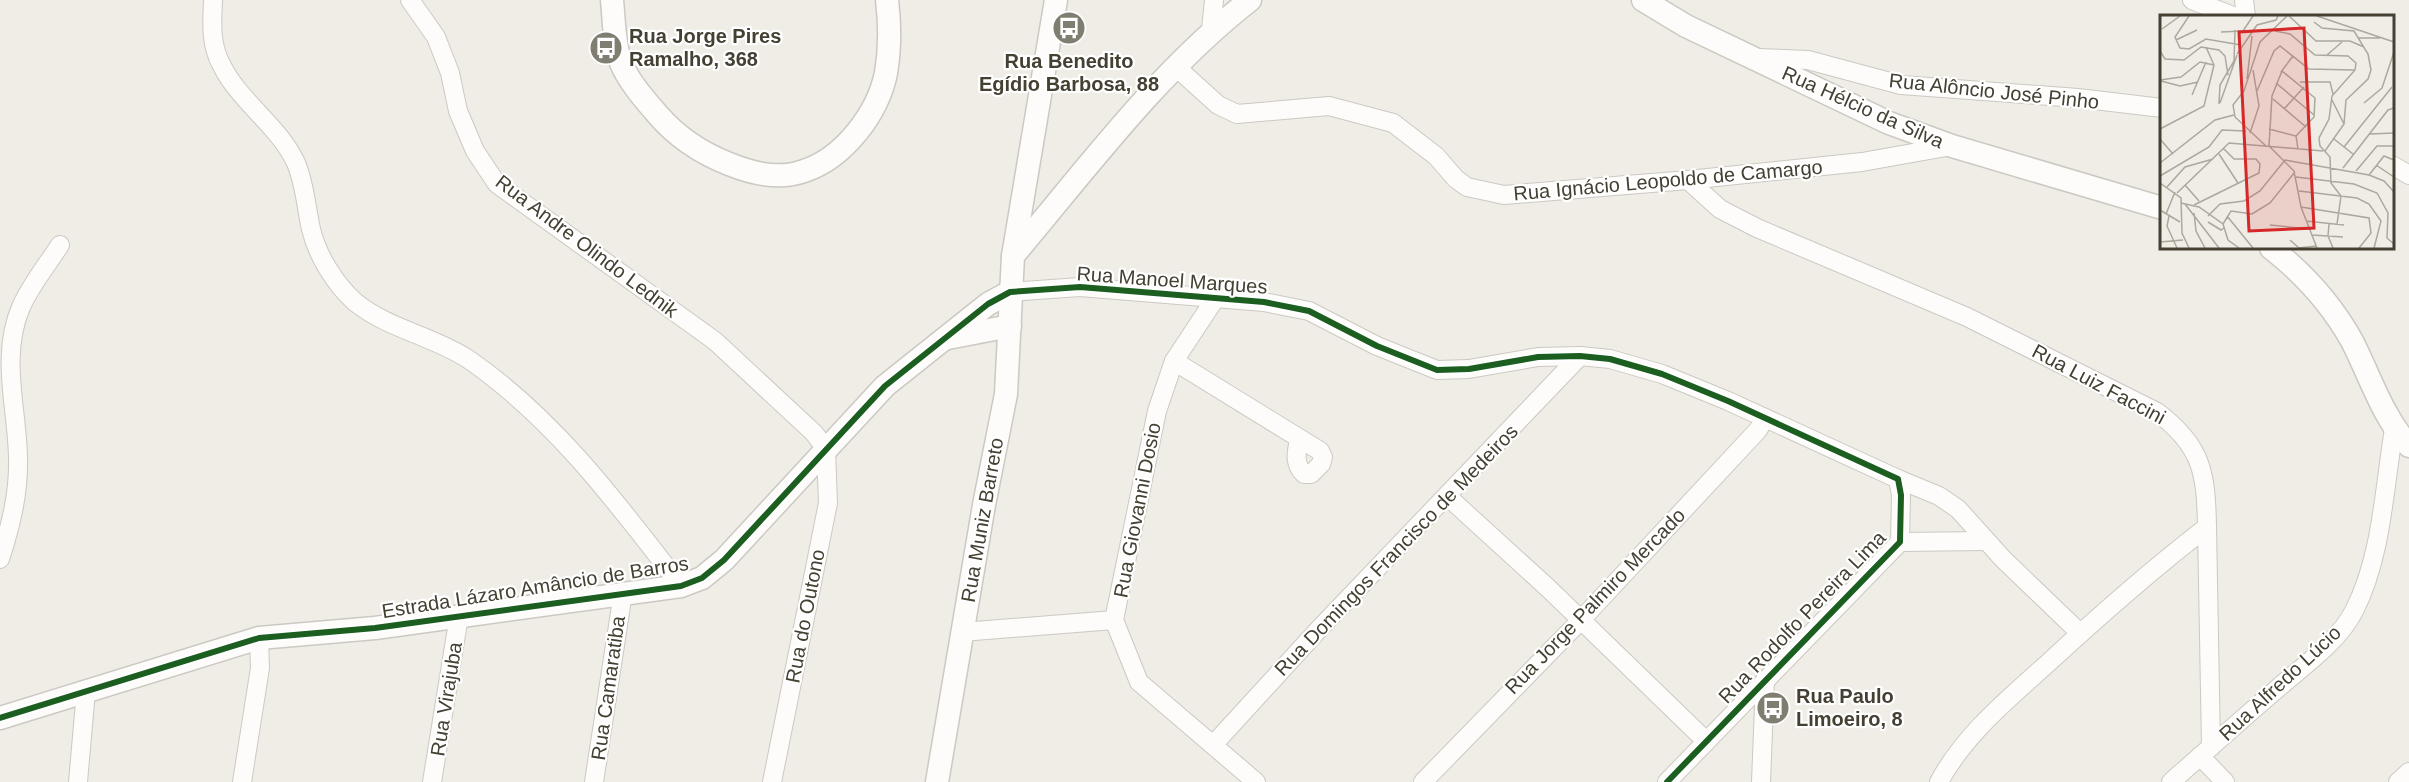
<svg xmlns="http://www.w3.org/2000/svg" width="2409" height="782" font-family="Helvetica,sans-serif">
	<style>
		.lines { fill: none; stroke-linecap: round; stroke-linejoin: round }
		.minor-casing { stroke: #cbc9c2; stroke-width: 20 }
		.tertiary-casing { stroke: #cbc9c2; stroke-width: 25 }
		.minor { stroke: #fdfcfb; stroke-width: 18 }
		.tertiary { stroke: #fdfcfb; stroke-width: 22 }
		.cycleway-casing { stroke: #fff; stroke-width: 10 }
		.cycleway { stroke: #1b5e20; stroke-width: 6 }
		.labels { text-anchor: middle; stroke-width: 4.5; stroke-linejoin: round; paint-order: stroke }
		.poi-label { font-size: 20px; font-weight: bold; fill: #454032; stroke: #fff; text-anchor: start }
		.street-label { font-size: 20px; fill: #454032; stroke: #fff }
		.inset-road { fill: none; stroke: #aba89e; stroke-width: 1.5 }
		.view { fill: #d62828; fill-opacity: 0.15; stroke: #d62828; stroke-width: 3 }
		.inset-edge { fill: none; stroke: #454032; stroke-width: 3 }
	</style>
	<rect width="100%" height="100%" fill="#efede6"/>
	<g class="lines">
		<defs>
			<g id="minor">
				<path d="M213 0C212 24 210 44 222 66 240 102 279 126 296 163 305 184 306 207 311 229 317 255 335 284 355 302 388 329 433 336 468 359 554 418 618 504 681 586"/>
				<path d="M410 0 436 37 450 73 458 111 475 151 497 184 715 341 814 433 826 449 828 503 772 782"/>
				<path d="M2192 0 2233 16"/>
				<path d="M2244 0 2246 16"/>
				<path d="M1211 30 1214 0"/>
				<path d="M1758 58 1808 60 1901 85 2078 98 2162 108"/>
				<path d="M1176 67 1218 105 1237 114 1329 106 1393 123 1436 156 1456 179 1467 187 1504 195 1688 180 1862 162 1952 146"/>
				<path d="M2392 165 2409 175"/>
				<path d="M1688 180 1720 209 1757 228 1967 317 2157 412C2202 446 2206 472 2207 527 2151 570 2099 616 2047 664 2007 700 1965 734 1939 782"/>
				<path d="M1010 292 1080 287 1264 302 1309 311 1377 346 1437 370 1469 369 1538 357 1580 356 1610 359 1662 374 1728 401 1898 479 1901 495 1900 542 1667 782"/>
				<path d="M1174 361 1320 451 1323 457 1321 464 1311 474H1304C1294 464 1296 453 1299 440"/>
				<path d="M1898 479 1939 496 1958 509 2003 559 2080 633"/>
				<path d="M1447 496 1548 588 1706 741"/>
				<path d="M2207 527 2211 747"/>
				<path d="M1900 542 1986 541"/>
				<path d="M0 559C11 525 19 493 18 457 17 407 0 356 21 307 30 286 47 265 60 245"/>
				<path d="M1114 620 1139 682 1256 782"/>
				<path d="M962 632 1114 620 1157 411 1174 361 1215 299"/>
				<path d="M1213 745 1320 628 1580 356"/>
				<path d="M2200 756 2225 782"/>
				<path d="M78 782 86 691"/>
				<path d="M242 782 260 668 259 638"/>
				<path d="M432 782 459 616"/>
				<path d="M594 782 623 593"/>
				<path d="M1423 782 1580 621 1758 430 1765 418"/>
				<path d="M1761 782 1765 680"/>
				<path d="M2171 782C2206 751 2242 719 2277 689 2303 666 2338 642 2354 611 2382 557 2384 488 2394 429"/>
				<path d="M2398 782 2409 772"/>
			</g>
			<g id="tertiary">
				<path d="M612 0C614 20 614 45 621 63 629 82 645 100 658 115 677 137 701 153 729 164 751 173 780 180 804 171 844 158 878 113 886 73 890 49 890 24 887 0"/>
				<path d="M1643 0 1686 26 1889 123 1952 146 2162 208"/>
				<path d="M2271 248C2303 273 2332 305 2352 341 2370 376 2382 416 2409 446"/>
				<path d="M1013 256C1088 167 1158 72 1250 0"/>
				<path d="M948 338 1010 326"/>
				<path d="M0 718 259 638 375 628 681 586 702 578 724 560 885 386 988 304 1010 292"/>
				<path d="M937 782 984 505 1006 394 1013 256 1056 0"/>
			</g>
		</defs>
		<use href="#minor" class="minor-casing"/>
		<use href="#tertiary" class="tertiary-casing"/>
		<use href="#minor" class="minor"/>
		<use href="#tertiary" class="tertiary"/>
		<defs>
			<path id="cycleway" d="M0 718 259 638 375 628 681 586 702 578 724 560 885 386 988 304 1010 292 1080 287 1264 302 1309 311 1377 346 1437 370 1469 369 1538 357 1580 356 1610 359 1662 374 1728 401 1898 479 1901 495 1900 542 1667 782"/>
		</defs>
		<use href="#cycleway" class="cycleway-casing"/>
		<use href="#cycleway" class="cycleway"/>
	</g>
	<defs>
		<symbol id="bus-disc" viewBox="-11 -11 22 22"><circle r="9.5" fill="#807d71" stroke="#fff"/><path d="M-5-6H5V4H4V6H2V4H-2V6H-4V4H-5ZM-3.5-4V0h7V-4ZM-3.5 1.2v1.5H-2V1.2ZM2 1.2v1.5H3.5V1.2Z" fill="#fff"/></symbol>
	</defs>
	<g fill-rule="evenodd">
		<use href="#bus-disc" x="1050" y="9" width="38" height="38"/>
		<use href="#bus-disc" x="587" y="29" width="38" height="38"/>
		<use href="#bus-disc" x="1754" y="689" width="38" height="38"/>
	</g>
	<g class="labels">
		<g class="poi-label">
			<text x="629" y="43">Rua Jorge Pires<tspan x="629" dy="23">Ramalho, 368</tspan></text>
			<text x="1069" y="68" text-anchor="middle">Rua Benedito<tspan x="1069" dy="23">Egídio Barbosa, 88</tspan></text>
			<text x="1796" y="703">Rua Paulo<tspan x="1796" dy="23">Limoeiro, 8</tspan></text>
		</g>
		<g class="street-label">
			<text transform="translate(1994 91) rotate(6)" y="7">Rua Alôncio José Pinho</text>
			<text transform="translate(1863 107) rotate(24)" y="7">Rua Hélcio da Silva</text>
			<text transform="translate(1668 180) rotate(-5)" y="7">Rua Ignácio Leopoldo de Camargo</text>
			<text transform="translate(587 246) rotate(37)" y="7">Rua Andre Olindo Lednik</text>
			<text transform="translate(1172 280) rotate(4)" y="7">Rua Manoel Marques</text>
			<text transform="translate(2099 384) rotate(28)" y="7">Rua Luiz Faccini</text>
			<text transform="translate(1137 510) rotate(-79)" y="7">Rua Giovanni Dosio</text>
			<text transform="translate(982 520) rotate(-80)" y="7">Rua Muniz Barreto</text>
			<text transform="translate(1396 550) rotate(-46)" y="7">Rua Domingos Francisco de Medeiros</text>
			<text transform="translate(535 587) rotate(-9)" y="7">Estrada Lázaro Amâncio de Barros</text>
			<text transform="translate(1595 601) rotate(-46)" y="7">Rua Jorge Palmiro Mercado</text>
			<text transform="translate(805 616) rotate(-79)" y="7">Rua do Outono</text>
			<text transform="translate(1802 617) rotate(-46)" y="7">Rua Rodolfo Pereira Lima</text>
			<text transform="translate(2280 683) rotate(-43)" y="7">Rua Alfredo Lúcio</text>
			<text transform="translate(608 688) rotate(-82)" y="7">Rua Camaratiba</text>
			<text transform="translate(446 699) rotate(-81)" y="7">Rua Virajuba</text>
		</g>
	</g>
	<g transform="translate(2160 15)">
		<rect width="234" height="234" fill="#efede6"/>
		<path class="inset-road" d="M29 1 15 22 20 33 29 34 46 24 81 30M129 1 156 26H190L204 32M157 1 234 27M0 2V36L5 44 24 45 41 32 59 35 65 41 68 60M154 7 162 13 194 16 208 39 211 55 208 64 186 85 184 109 165 136M2 14 20 1M115 16 130 19 155 40 188 41 196 48 195 55 172 81 169 104 159 123 160 131 170 142 171 168 181 181 177 209M61 17 83 16 93 1M198 23H220M16 25 37 15M77 39 97 10 116 5 118 1M167 40 182 27M121 57 133 41M87 64 92 21M0 65 21 62 40 47 54 50M1 66 20 71 38 67M140 67H170L173 79M116 68 154 100M97 76 114 36 120 31 149 54 194 55M32 80 46 47M113 84 146 112M172 85 184 109M60 88 77 40M204 88 222 73 234 37M59 89 60 70 74 46 75 15M124 94 144 72M0 114 44 91 54 50 46 32M109 114 136 121 138 134M90 118 99 91 93 55M210 119 234 118M0 124 13 139M174 124 193 139M106 131 75 102 73 90 84 76 100 27 127 1M109 131 112 81 122 56 155 83 154 102 136 121M109 131 134 156 141 192 157 233M184 132 232 72M59 139 78 168M0 148 55 105 74 100M216 150 234 162M183 153 228 95 234 93M196 156 217 131H234M209 160 224 141 234 145M0 161 49 132 62 115 86 116M136 162 194 169 217 178 228 198 227 223 234 229M0 168 21 183 22 218 29 233M25 170 39 186M7 172 25 152 53 144M139 176 197 183 209 189 221 206 214 233M17 178 69 128 163 136M21 188 39 192 63 209 68 225 79 233M25 189 59 233M34 190 99 158 100 149 96 144H74L63 133M141 192 209 203 211 218 199 233M0 195 20 207M34 198 36 216 45 233M6 199 15 177M9 201 7 211 17 233M48 201 60 189 84 186 100 176 125 145 209 160 224 166 234 177M67 201 93 233M146 206 184 210M48 207 61 215 64 213M63 209 71 196 92 199 110 188 135 157M169 209 168 221 173 233M110 210 149 214M152 220 183 222M130 225 139 233 156 231M0 227 23 225"/>
		<path class="view" d="M144 13 154 213 89 216 79 17Z"/>
		<rect width="234" height="234" class="inset-edge"/>
	</g>
</svg>
